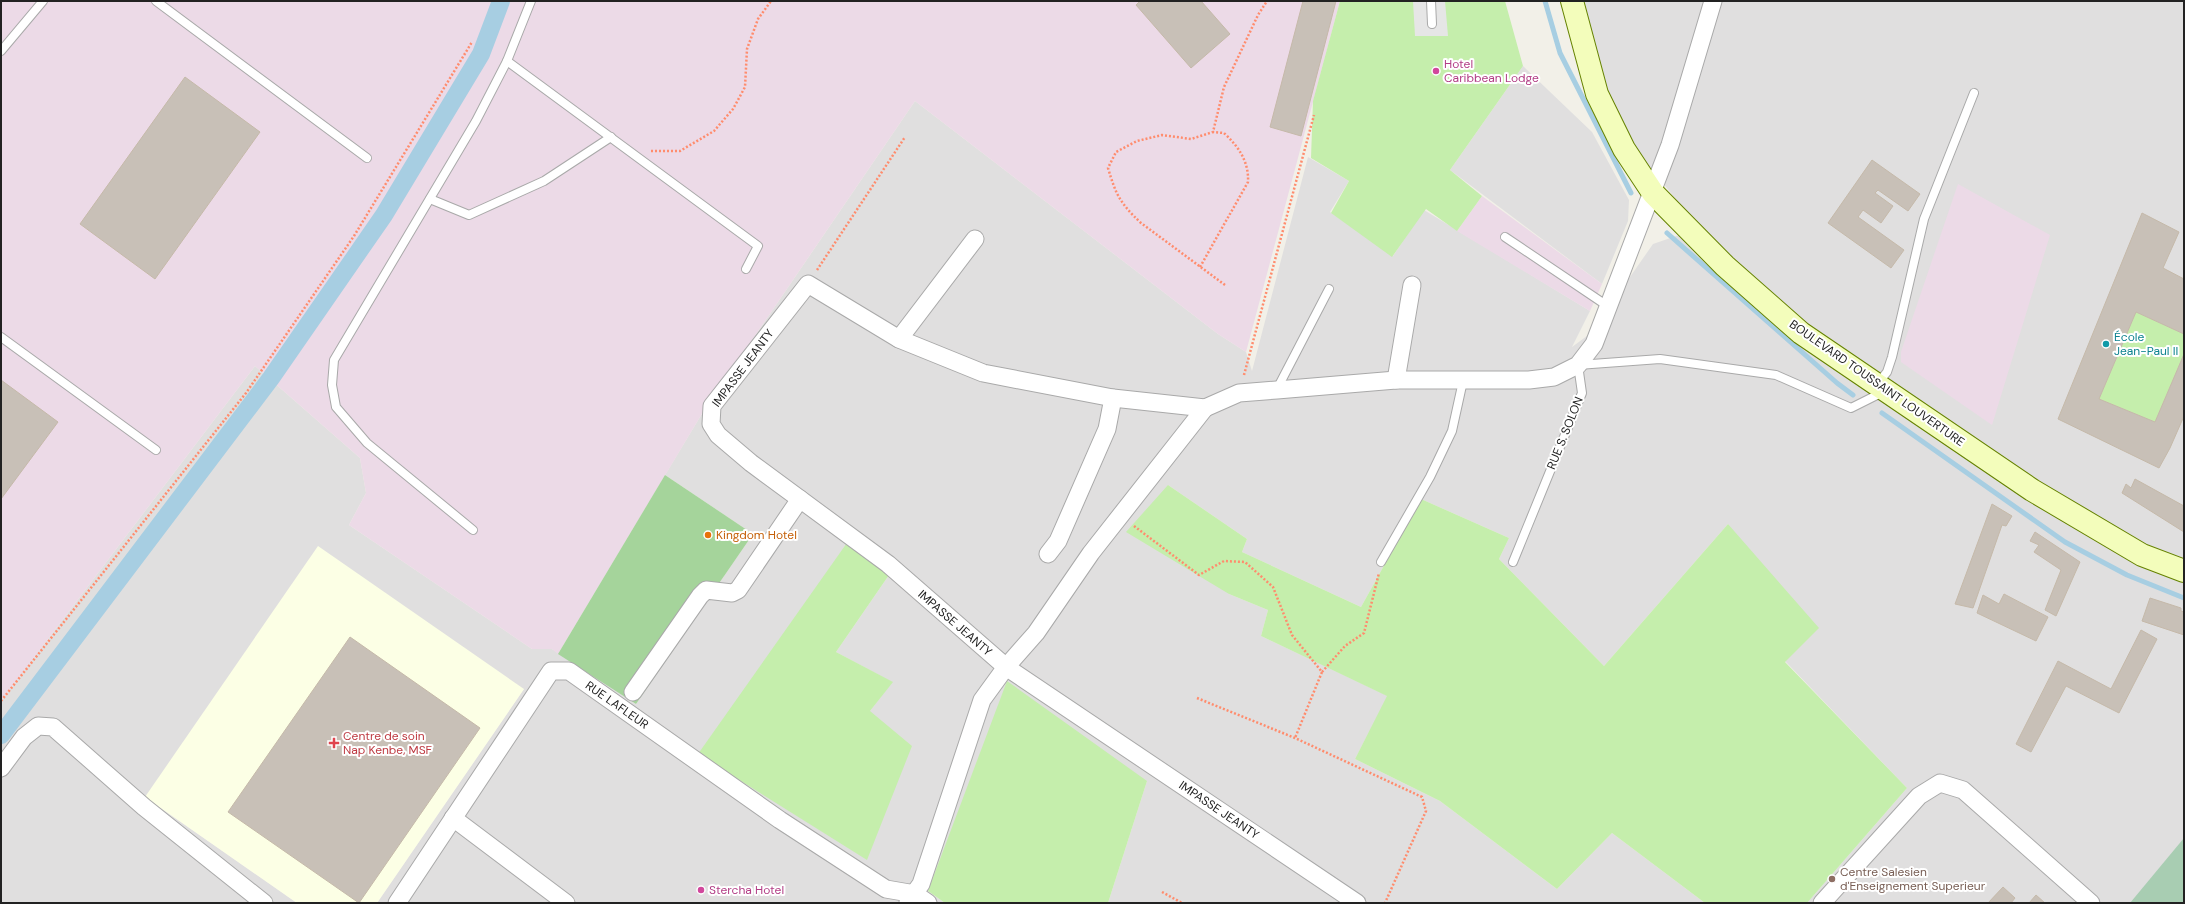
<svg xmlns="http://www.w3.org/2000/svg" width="2185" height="904" font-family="'DM Sans',sans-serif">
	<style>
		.residential { fill: #e0dfdf; fill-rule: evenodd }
		.industrial { fill: #ecdae7 }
		.education { fill: #fcffe5 }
		.grass { fill: #c5eeac }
		.forest { fill: #a5d49b }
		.cemetery { fill: #a8cdb2 }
		.parking { fill: #e6e6e6 }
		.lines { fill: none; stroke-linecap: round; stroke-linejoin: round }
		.stream { stroke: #a7cee2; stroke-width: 5 }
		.canal { stroke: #a7cee2; stroke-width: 18 }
		.building { fill: #c8c0b7; stroke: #c5b9a9 }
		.lane-casing { stroke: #a9a9a9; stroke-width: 10 }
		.street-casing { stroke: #a9a9a9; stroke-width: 19 }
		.secondary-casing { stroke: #658200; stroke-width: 24 }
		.path { stroke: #ff8c6d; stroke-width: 2.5; stroke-dasharray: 2 2; stroke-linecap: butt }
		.lane { stroke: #fff; stroke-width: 8 }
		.street { stroke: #fff; stroke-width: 17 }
		.secondary { stroke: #f3fdbb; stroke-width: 22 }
		.hotel-dot { fill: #d1479c; stroke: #fff; stroke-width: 1.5 }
		.culture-dot { fill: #0f9aa8; stroke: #fff; stroke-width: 1.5 }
		.food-dot { fill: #e8710a; stroke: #fff; stroke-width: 1.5 }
		.health-dot { fill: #e0444e; stroke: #fff; stroke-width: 1.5 }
		.education-dot { fill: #8d6e63; stroke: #fff; stroke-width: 1.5 }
		.labels { text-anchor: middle; stroke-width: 4; stroke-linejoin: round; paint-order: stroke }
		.hotel-label { font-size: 12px; fill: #b23c85; stroke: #fff; text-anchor: start }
		.culture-label { font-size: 12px; fill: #0d838f; stroke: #fff; text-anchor: start }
		.street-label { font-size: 12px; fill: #222; stroke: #fff }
		.food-label { font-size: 12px; fill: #c56008; stroke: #fff; text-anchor: start }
		.health-label { font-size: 12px; fill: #be3a42; stroke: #fff; text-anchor: start }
		.education-label { font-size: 12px; fill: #785e54; stroke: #fff; text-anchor: start }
	</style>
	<rect width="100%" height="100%" fill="#f2f0e8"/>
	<g class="residential">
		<path d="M1584 1H2184V903H1807L1907 788 1785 661 1728 524 1604 666 1499 559 1509 538 1421 499 1361 607 1242 552 1247 539 1168 485 1229 594 1268 610 1261 636 1388 696 1355 759 1440 801 1557 889 1612 833 1705 903H1108L1147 781 928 891 945 903H377L524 689 145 797 297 903H1V701L255 366 360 458 366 493 349 525 532 649H552L636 704 753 534 665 475 703 412 915 101 1218 334 1246 352 1252 371 1308 157 1349 181 1330 212 1393 256 1424 210 1590 311 1572 347 1591 333 1653 244 1682 234 1806 327 1730 257 1685 211 1640 154 1623 124 1604 81ZM889 575 836 652 892 682 870 711 698 754Z"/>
		<path d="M1523 66 1592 132 1629 200 1628 221 1602 284 1450 170Z"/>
	</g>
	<g class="industrial">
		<path d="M1 1H1340L1246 352 1218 334 915 101 703 412 558 654 552 649H532L349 525 366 493 360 458 255 366 1 701Z"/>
		<path d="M1958 184 2050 235 1992 425 1901 362V352Z"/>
		<path d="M1482 196 1602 284 1590 311 1457 231Z"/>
	</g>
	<path class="education" d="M318 546 524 689 377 903H297L145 797Z"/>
	<g class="grass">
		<path d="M1340 1H1505L1523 66 1450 170 1482 196 1457 231 1426 209 1392 257 1331 213 1349 181 1311 158 1313 101Z"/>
		<path d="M2136 312 2184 334V354L2155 422 2099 399Z"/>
		<path d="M1168 485 1247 539 1242 552 1361 607 1421 499 1509 538 1499 559 1604 666 1728 524 1819 628 1785 662 1907 788 1807 903H1705L1612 833 1557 889 1440 801 1355 759 1387 696 1261 636 1268 610 1229 594 1126 532Z"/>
		<path d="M849 540 889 575 836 652 893 682 870 711 912 746 867 860 698 754Z"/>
		<path d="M1007 681 1147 781 1108 903H945L928 891Z"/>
	</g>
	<path class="forest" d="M665 475 753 534 636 704 558 654Z"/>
	<path class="cemetery" d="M2184 838V903H2130Z"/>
	<path class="parking" d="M1413 1H1445L1448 36H1415Z"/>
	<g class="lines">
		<g class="stream">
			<path d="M1545 1 1560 53 1631 193"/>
			<path d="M1667 233 1837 383 1853 395"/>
			<path d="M1882 413 2065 542 2127 575 2184 598"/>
		</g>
		<path class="canal" d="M1 735 271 378 384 215 481 54 501 1"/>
	</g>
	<g class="building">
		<path d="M1140 1H1201L1230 34 1191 68 1136 5Z"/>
		<path d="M1303 1H1336L1301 136 1270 127Z"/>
		<path d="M185 77 260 132 155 279 80 224Z"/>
		<path d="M1872 160 1920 194 1908 211 1878 190 1875 193 1893 206 1881 223 1863 210 1858 217 1904 250 1891 268 1828 223Z"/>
		<path d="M2142 213 2179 232 2163 268 2184 279V334L2136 312 2099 399 2155 422 2184 354V416L2170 448 2159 468 2058 419Z"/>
		<path d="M1 380 58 422 1 499Z"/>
		<path d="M2135 479 2184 506V532L2122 493 2126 484 2131 488Z"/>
		<path d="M1992 504 2012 516 2006 526 2002 525 1973 608 1955 604Z"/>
		<path d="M2035 532 2080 562 2056 616 2045 610 2061 570 2034 552 2039 545 2030 541Z"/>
		<path d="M2004 594 2048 617 2036 641 1977 613 1983 595 1999 604Z"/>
		<path d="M2150 598 2181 608V611L2184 612V635L2142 621Z"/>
		<path d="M2141 630 2157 639 2119 713 2066 686 2031 752 2016 744 2058 661 2111 689Z"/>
		<path d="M350 637 480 728 359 903 228 812Z"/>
		<path d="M2003 887 2015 898 2011 903H1988Z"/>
		<path d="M2036 895 2045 903H2029Z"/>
	</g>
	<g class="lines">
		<defs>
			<g id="lane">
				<path d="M156 1 367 158"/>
				<path d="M1431 1 1432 24"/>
				<path d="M1 51 43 1"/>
				<path d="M507 61 758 246 746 269"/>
				<path d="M430 199 469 215 544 181 611 137"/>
				<path d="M1505 237 1609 307"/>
				<path d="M1 337 156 450"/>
				<path d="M1878 383 1887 372 1892 357 1924 219 1974 93"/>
				<path d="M1277 389 1329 289"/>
				<path d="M473 530 367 443 336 407 332 385 334 360 476 121 507 61 531 1"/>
				<path d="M1381 562 1430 477 1452 431 1463 381"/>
				<path d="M1513 562 1582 393 1578 365 1660 359 1776 375 1851 408 1883 392"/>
			</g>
			<g id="street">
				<path d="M899 339 975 239"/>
				<path d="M1396 380 1412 285"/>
				<path d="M1048 554 1058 541 1107 429 1113 398"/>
				<path d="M633 692 700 596 706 590 732 593 738 590 800 499"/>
				<path d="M1 768 24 737 38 726 53 727 144 807 264 903"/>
				<path d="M453 818 566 903"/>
				<path d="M908 902 921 884 982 700 1006 667 1036 633 1091 553 1205 408"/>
				<path d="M397 903 551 671H569L780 820 886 889 915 894 928 903"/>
				<path d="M1357 903 1006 667 888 564 751 463 718 435 711 424 712 406 808 284 899 339 983 373 1113 398 1205 408 1239 393 1277 390 1396 380H1529L1554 377 1578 365 1594 344 1670 145 1713 1"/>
				<path d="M1822 903 1919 796 1940 783 1963 790 2091 903"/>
			</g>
			<path id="secondary" d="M1572 1 1597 94 1624 149 1653 193 1725 266 1801 333 2032 490 2142 555 2184 571"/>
		</defs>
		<use href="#lane" class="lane-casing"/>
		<use href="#street" class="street-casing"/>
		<use href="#secondary" class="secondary-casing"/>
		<g class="path">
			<path d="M651 151H680L714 131 733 109 745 87 747 49 758 19 771 1"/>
			<path d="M1200 267 1248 182C1249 162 1239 147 1224 133L1213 132"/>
			<path d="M817 270 905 137"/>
			<path d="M1225 285 1141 223C1120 203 1116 195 1108 168L1116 152 1137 141 1162 135 1191 139 1213 132 1224 87 1258 15 1267 1"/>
			<path d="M1244 375 1314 115"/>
			<path d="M1134 526 1199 575 1224 561 1245 562 1273 587 1292 635 1322 672 1295 738"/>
			<path d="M1322 672 1345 646 1364 633 1379 573"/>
			<path d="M1197 698 1295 738 1422 797 1426 811 1385 903"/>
			<path d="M1 701 246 393 354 236 472 42"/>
			<path d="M1162 892 1182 903"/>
		</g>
		<use href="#lane" class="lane"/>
		<use href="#street" class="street"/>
		<use href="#secondary" class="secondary"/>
	</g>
	<g class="hotel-dot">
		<circle cx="1436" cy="71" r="4"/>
		<circle cx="701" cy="890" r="4"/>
	</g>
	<circle class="culture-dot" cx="2106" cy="344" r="4"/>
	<circle class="food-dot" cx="708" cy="535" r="4"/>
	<path class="health-dot" d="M332 737h4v4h4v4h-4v4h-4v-4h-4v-4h4z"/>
	<circle class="education-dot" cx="1832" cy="879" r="4"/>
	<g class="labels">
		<g class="hotel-label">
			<text x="1444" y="68">Hotel<tspan x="1444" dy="14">Caribbean Lodge</tspan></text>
			<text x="709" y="894">Stercha Hotel</text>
		</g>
		<g class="culture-label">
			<text x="2114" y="341">École<tspan x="2114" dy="14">Jean-Paul II</tspan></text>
		</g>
		<g class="street-label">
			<text transform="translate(743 368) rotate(-53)" y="4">IMPASSE JEANTY</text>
			<text transform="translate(1877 383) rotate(35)" y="4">BOULEVARD TOUSSAINT LOUVERTURE</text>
			<text transform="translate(1565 433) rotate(-68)" y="4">RUE S. SOLON</text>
			<text transform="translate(955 623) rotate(41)" y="4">IMPASSE JEANTY</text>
			<text transform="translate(617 705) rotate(35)" y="4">RUE LAFLEUR</text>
			<text transform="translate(1219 810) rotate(34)" y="4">IMPASSE JEANTY</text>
		</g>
		<g class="food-label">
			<text x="716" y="539">Kingdom Hotel</text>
		</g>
		<g class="health-label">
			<text x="343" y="740">Centre de soin<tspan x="343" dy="14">Nap Kenbe, MSF</tspan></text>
		</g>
		<g class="education-label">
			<text x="1840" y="876">Centre Salesien<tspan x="1840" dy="14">d'Enseignement Superieur</tspan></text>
		</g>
	</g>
	<rect width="2185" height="904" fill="none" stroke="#222222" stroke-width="4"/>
</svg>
